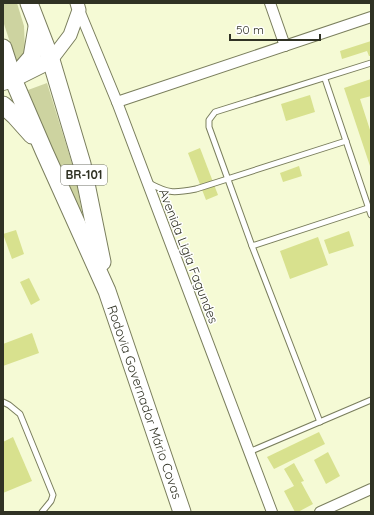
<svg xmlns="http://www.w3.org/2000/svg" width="374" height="515" font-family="Quicksand,sans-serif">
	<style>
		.green { fill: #cdd3a0 }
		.building { fill: #d8e18e }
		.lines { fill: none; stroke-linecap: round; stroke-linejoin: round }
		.service-casing { stroke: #7a7e5d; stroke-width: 7 }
		.minor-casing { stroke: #7a7e5d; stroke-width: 12 }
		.tertiary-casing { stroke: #7a7e5d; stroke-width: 15 }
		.primary-casing { stroke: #7a7e5d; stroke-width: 18 }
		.trunk-casing { stroke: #7a7e5d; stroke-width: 19 }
		.service { stroke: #fff; stroke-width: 5 }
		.minor { stroke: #fff; stroke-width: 10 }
		.tertiary { stroke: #fff; stroke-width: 13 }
		.primary { stroke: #fff; stroke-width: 16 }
		.trunk { stroke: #fff; stroke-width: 17 }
		.labels { text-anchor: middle; stroke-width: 3; stroke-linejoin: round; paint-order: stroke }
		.shield { fill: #fff; stroke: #6e7066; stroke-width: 1 }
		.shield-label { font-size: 12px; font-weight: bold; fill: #303224 }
		.street-label { font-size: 13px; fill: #303224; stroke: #fff }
	</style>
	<rect width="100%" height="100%" fill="#f5fad5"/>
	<g class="green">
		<path d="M3 3H17L24 26 25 50 18 67 3 21Z"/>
		<path d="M47 83 75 173 83 219 62 179 28 90Z"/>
	</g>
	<g class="building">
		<path d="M371 41V56H369L367 51 342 59 340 51Z"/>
		<path d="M371 79V96L360 99 371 133V169L344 88Z"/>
		<path d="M310 95 315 112 286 121 281 104Z"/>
		<path d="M200 148 218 195 206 200 188 153Z"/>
		<path d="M299 166 302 176 283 182 280 173Z"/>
		<path d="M16 230 24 254 12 259 3 234Z"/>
		<path d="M349 231 354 246 329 254 324 240Z"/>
		<path d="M318 237 328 265 290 279 280 251Z"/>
		<path d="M29 278 40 300 31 305 20 282Z"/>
		<path d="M32 333 39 353 3 366V344Z"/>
		<path d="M319 432 325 444 274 469 267 457Z"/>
		<path d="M13 437 32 481 3 493V442Z"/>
		<path d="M328 452 340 476 326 484 314 460Z"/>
		<path d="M294 463 304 481 301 482 313 504 298 512H295L284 491 294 486 284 469Z"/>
	</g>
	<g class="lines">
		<defs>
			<g id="service">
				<path d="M325 79 371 215"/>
				<path d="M149 183C169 194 175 193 196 189L346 141"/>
				<path d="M252 246 371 207"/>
				<path d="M3 402 9 405 20 414 53 495 51 501 42 512"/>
				<path d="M320 422 252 246 209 127V120L215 112 371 63"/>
				<path d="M249 452 371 400"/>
			</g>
			<g id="minor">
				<path d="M270 3 285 46"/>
				<path d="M79 10 117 102 272 512"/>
				<path d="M117 102 371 17"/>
				<path d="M320 512 371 489"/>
			</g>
			<path id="tertiary" d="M51 60 70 35 79 10 77 3"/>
			<path id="primary" d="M3 82 13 79 51 60"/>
			<g id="trunk">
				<path d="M29 3 51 60 82 164 102 262"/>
				<path d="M3 48 13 79 44 151 107 291 182 512"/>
				<path d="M13 79 32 57 37 27"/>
				<path d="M3 105 15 116 32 135"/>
			</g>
		</defs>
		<use href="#service" class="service-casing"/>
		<use href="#minor" class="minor-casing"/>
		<use href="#tertiary" class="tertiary-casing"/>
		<use href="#primary" class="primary-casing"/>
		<use href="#trunk" class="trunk-casing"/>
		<use href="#service" class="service"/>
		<use href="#minor" class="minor"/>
		<use href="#tertiary" class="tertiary"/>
		<use href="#primary" class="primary"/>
		<use href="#trunk" class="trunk"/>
	</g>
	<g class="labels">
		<rect class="shield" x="61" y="165" width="46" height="20" rx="3"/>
		<g class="shield-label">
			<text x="84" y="179">BR-101</text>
		</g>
		<g class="street-label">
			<text transform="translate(189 256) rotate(69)" y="5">Avenida Ligia Fagundes</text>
			<text transform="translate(145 402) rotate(71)" y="5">Rodovia Governador Mário Covas</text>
		</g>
	</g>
	<rect width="374" height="515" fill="none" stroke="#303224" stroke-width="8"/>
	<path d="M230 34v6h90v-6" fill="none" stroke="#303224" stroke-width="2"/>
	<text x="236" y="34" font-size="12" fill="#303224" stroke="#ffffff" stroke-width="3" paint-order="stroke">50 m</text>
</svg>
